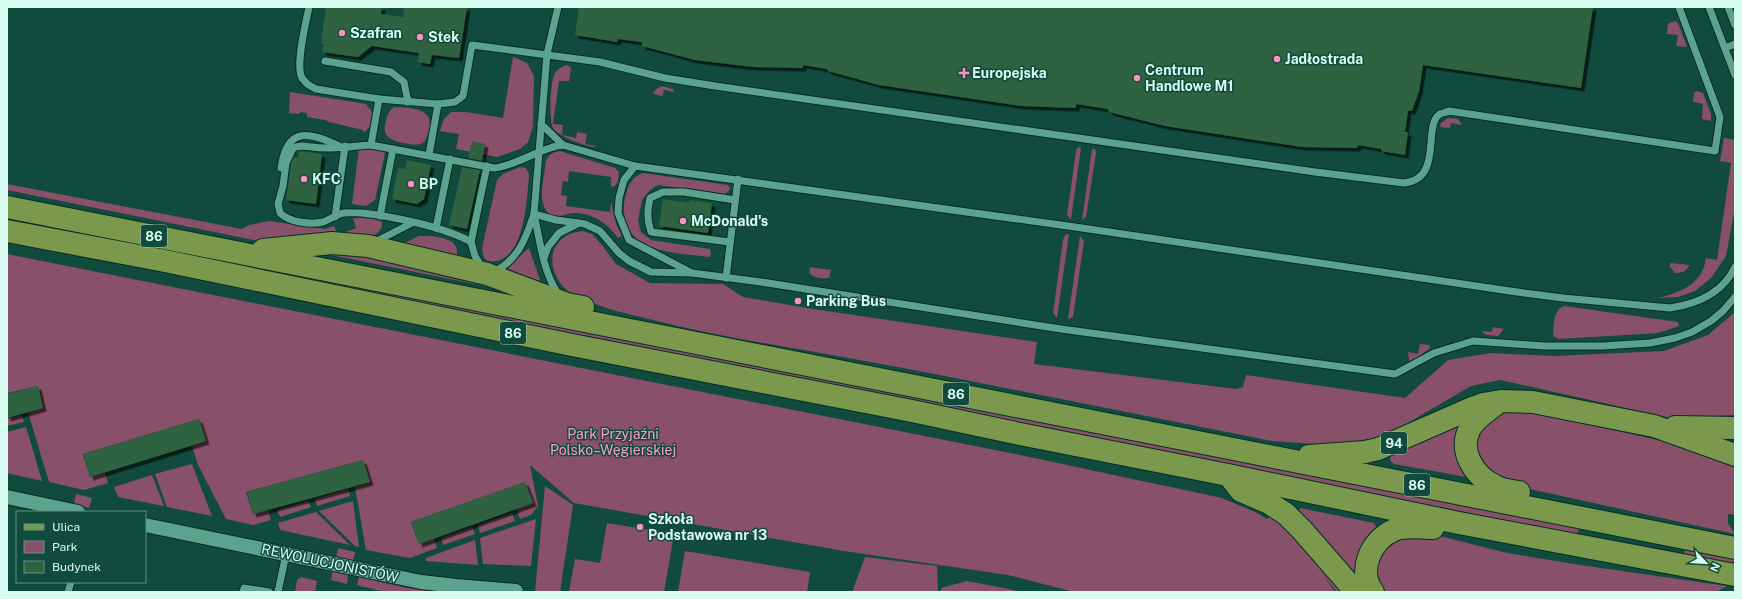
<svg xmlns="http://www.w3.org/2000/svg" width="1742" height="599" font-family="'Public Sans',sans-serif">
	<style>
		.green { fill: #895069 }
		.building { fill: #2f623f; filter: url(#shadow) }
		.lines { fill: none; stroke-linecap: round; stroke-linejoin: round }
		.service-casing { stroke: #062e24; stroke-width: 9 }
		.minor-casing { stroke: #062e24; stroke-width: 16 }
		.primary-casing { stroke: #062e24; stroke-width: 24 }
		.service { stroke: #5ca38d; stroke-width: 7 }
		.minor { stroke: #5ca38d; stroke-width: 14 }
		.primary { stroke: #7a994d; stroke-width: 22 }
		.poi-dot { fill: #fd8fc1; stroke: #114b3d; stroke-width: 1.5 }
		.labels { text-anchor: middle; stroke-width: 3; stroke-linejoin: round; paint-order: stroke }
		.shield { fill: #114b3d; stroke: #9dc7ba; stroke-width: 1 }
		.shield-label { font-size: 13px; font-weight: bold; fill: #d9fcf0 }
		.poi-label { font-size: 14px; font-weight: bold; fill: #d9fcf0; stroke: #114b3d; text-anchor: start }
		.park-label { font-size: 14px; fill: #f5a1c5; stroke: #114b3d }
		.street-label { font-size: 14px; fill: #d9fcf0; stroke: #114b3d }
	</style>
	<defs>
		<filter id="shadow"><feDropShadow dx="3.5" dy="3.5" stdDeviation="0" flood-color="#0009"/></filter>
	</defs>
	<rect width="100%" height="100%" fill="#114b3d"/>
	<g class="green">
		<path d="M1675 21 1678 23 1687 47 1676 46 1678 35 1667 34 1668 24Z"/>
		<path d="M513 57 527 63 534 76 533 126 528 142 520 149 497 157 456 149 459 134 440 131 444 119 451 112H466L503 118Z"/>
		<path d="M567 65 571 68 569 81H559L553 124 563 125 562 135 576 138 577 132 587 134 585 144 596 146 594 147C585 146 557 136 553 128 549 119 550 81 555 73 557 69 563 66 567 65Z"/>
		<path d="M662 86 673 89 674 92 664 90 662 96 653 94 656 89Z"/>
		<path d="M1697 91 1703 93 1711 114V121L1702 119 1703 104 1693 102 1694 93Z"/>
		<path d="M290 92 366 104 372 112 371 125 364 133 363 130 329 122 325 120 307 117V113L300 112 299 114 289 113Z"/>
		<path d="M394 107C408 108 432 107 430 126 429 133 427 138 423 143 416 146 411 144 404 143 391 141 381 136 386 121 387 115 389 111 394 107Z"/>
		<path d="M1448 118 1458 119 1462 125 1451 123 1450 128 1440 127 1441 123Z"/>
		<path d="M1724 138 1735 140V207L1726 256 1711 278 1695 291 1678 297 1658 298C1674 294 1693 288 1701 273 1704 269 1705 263 1706 258L1717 260 1731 163 1720 161Z"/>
		<path d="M364 147 384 151 385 153 375 200 366 206 352 204 359 148Z"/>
		<path d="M1078 147 1081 148 1071 219 1067 215 1076 151Z"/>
		<path d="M1092 149H1095L1096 153 1086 217 1082 220Z"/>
		<path d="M560 151 615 168 619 172 618 181 615 186 611 187V177L569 171 568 182 563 181 561 195 567 196 566 206 610 212 611 202 616 224 622 236 618 238C607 223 592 212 572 213 567 214 560 217 554 216 548 215 544 209 543 203 540 194 544 176 545 167 546 156 550 153 560 151Z"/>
		<path d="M520 167 526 168 529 174C527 198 525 267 488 261L484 258 482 248 497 180 503 174Z"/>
		<path d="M643 173 728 185 730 189 725 194 658 185 650 190 642 200 638 221 641 232 651 240 710 249 711 255 709 257C682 253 633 254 625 220 624 212 623 206 625 198 628 186 631 177 643 173Z"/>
		<path d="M7 184 242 229 249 225 269 221 325 229 334 226 338 235 356 228 353 218C362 218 373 217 382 222 383 232 374 235 366 239L264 242 7 190Z"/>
		<path d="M7 216 1579 527 1577 536 1455 510 7 223Z"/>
		<path d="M583 231 592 234 602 245 616 264 650 283 723 284 743 297 813 309 1037 342 1034 364 1236 389 1243 387 1246 375 1405 398 1448 360 1491 353 1554 356 1664 351 1708 335 1735 312V415L1671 418 1500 380 1471 386 1384 437 1330 445 1272 441C1129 413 986 383 843 357 778 345 713 336 649 319 628 314 607 309 587 301 581 298 574 296 569 292 543 271 547 234 583 231Z"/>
		<path d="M1069 234 1057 318 1053 313 1063 240 1065 235Z"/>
		<path d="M419 236C431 236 459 236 457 254L456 256 400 245Z"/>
		<path d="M1080 236 1084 241 1073 317 1068 319Z"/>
		<path d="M330 247 520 293 321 253Z"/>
		<path d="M529 248 540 280 535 283 502 272Z"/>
		<path d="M7 254 1020 455 1222 498 1255 512 1267 519 1269 516 1291 527 1347 592H1337L1324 576 1335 592H1074L1008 575 844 551 574 503 530 465 538 506 531 515 520 519 516 509 533 503 525 482 411 522 419 544 434 539 437 548 410 558 366 550 355 487 370 483 363 460 246 492 253 514 268 510 271 520 253 525 226 519 198 465 192 446 206 441 199 419 83 454 90 477 105 473 108 483 84 490 49 482 28 412 44 408 38 386 7 393Z"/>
		<path d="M1670 263 1690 265 1684 272 1675 273 1670 267Z"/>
		<path d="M810 267 831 270 829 278C822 279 815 278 809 273Z"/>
		<path d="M1564 306 1678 322 1679 326 1658 333 1559 339 1553 336C1554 325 1553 310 1564 306Z"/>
		<path d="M1493 327 1504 329 1498 336C1493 335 1485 337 1482 331L1492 332Z"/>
		<path d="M1420 344 1430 345 1429 349 1411 362 1409 360 1408 352 1418 354Z"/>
		<path d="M1523 410 1689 447 1727 463 1735 468V515L1728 514V523L1735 534 1507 484C1496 477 1484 471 1478 458 1471 444 1482 422 1495 416 1504 411 1513 411 1523 410Z"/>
		<path d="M22 415 24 422 7 426V419Z"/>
		<path d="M1455 424 1460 426 1468 475 1466 477 1394 464 1390 460 1391 454Z"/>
		<path d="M26 427 42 481 7 473V432Z"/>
		<path d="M192 464 212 516 167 507 155 474Z"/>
		<path d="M152 475 164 506 118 497 114 487Z"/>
		<path d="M545 486 573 505 560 592H535Z"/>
		<path d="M348 489 350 496 317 506 315 499Z"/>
		<path d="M76 494 92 498 89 508 74 504Z"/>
		<path d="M308 501 311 507 280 517 277 510Z"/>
		<path d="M353 501 359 547 355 546 319 511Z"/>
		<path d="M1300 508 1374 523 1377 528 1359 576 1350 578 1298 512Z"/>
		<path d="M316 512 350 545 280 530 278 523Z"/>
		<path d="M512 513 515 521 480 533 478 525Z"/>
		<path d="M536 519 531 566 483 564 480 538Z"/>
		<path d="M607 523 674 534 664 592H569L575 559 600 563Z"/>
		<path d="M472 527 475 534 443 545 441 538Z"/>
		<path d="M1410 534 1440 536 1507 553 1580 565 1727 586 1716 592H1385C1373 576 1375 548 1395 538 1400 536 1405 535 1410 534Z"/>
		<path d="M475 540 478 565 426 561V558Z"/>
		<path d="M338 548 355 552 353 562 336 559Z"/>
		<path d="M1685 548 1735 557 1732 565 1684 555Z"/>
		<path d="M685 551 810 572 807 592H678Z"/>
		<path d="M865 557 937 566 938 592H852Z"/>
		<path d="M333 569 344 571 348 576 347 584 331 580Z"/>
		<path d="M301 577 317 581 315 592H295L297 580Z"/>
		<path d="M359 577 407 588 441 592H385L357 585Z"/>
		<path d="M967 581 1014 590 1017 592H941V588Z"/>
	</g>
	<g class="building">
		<path d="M326 7H382L381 14 403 17 404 7H467L459 58 432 55 430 64 418 62 419 53 372 46 358 57 322 52 324 44 321 43Z"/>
		<path d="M579 7H1593L1581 88 1423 65 1419 91 1412 111H1408L1405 132H1408L1405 155 1381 151V149L1358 145 1357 148 1302 147 1165 126 1109 112 1108 109 1076 104V108L1022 106 879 85 828 71 827 69 803 65V68L753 67 695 60 642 46V42L618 39 617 42 575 35Z"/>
		<path d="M472 141 485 144 482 161 468 158Z"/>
		<path d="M299 151 322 154 316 204 286 200 291 164 294 157 298 158Z"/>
		<path d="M407 160 431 165 424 199 417 204 392 199 398 168 405 169Z"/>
		<path d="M462 167 480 170 467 229 449 225Z"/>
		<path d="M663 199 689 203V200L712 203 708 233 659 226Z"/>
		<path d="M38 386 43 408 7 418V394Z"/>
		<path d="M199 419 206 441 90 477 84 454Z"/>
		<path d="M363 460 370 482 253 514 247 492Z"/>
		<path d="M525 482 533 503 419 544 412 522Z"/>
	</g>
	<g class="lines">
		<defs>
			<g id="service">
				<path d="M309 7C306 22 295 66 302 78 306 84 310 86 316 89L379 99 438 104"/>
				<path d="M1709 7 1735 75"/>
				<path d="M1728 7 1735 25"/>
				<path d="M1725 48 1735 44"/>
				<path d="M325 61 391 72 404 82 408 102"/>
				<path d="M379 99 371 145 494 168C517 166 541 147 563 145L635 166 1075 227 1517 292 1563 298 1670 308C1697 304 1723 293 1735 267"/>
				<path d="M541 124 563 145"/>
				<path d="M371 145C351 146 332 150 312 147 305 146 299 145 293 148L286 163 283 186 278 204 280 213C289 222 310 225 323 222 329 220 334 216 340 214 346 212 354 213 361 213 391 216 445 227 471 242"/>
				<path d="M429 155 438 104 455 102 463 96 472 45 600 62 665 78 715 86 1315 172 1404 183C1444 179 1422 125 1440 114 1443 113 1447 112 1449 111L1715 151 1720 117 1679 7"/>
				<path d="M635 166 624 180 619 198 618 213 629 240 690 272"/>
				<path d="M281 168C287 125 310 132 341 147"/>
				<path d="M534 214C540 240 543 273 559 295"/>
				<path d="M534 214 556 220 578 223"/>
				<path d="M380 216 393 149"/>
				<path d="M335 217 345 146"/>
				<path d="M436 228 450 159"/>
				<path d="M375 242 412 223"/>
				<path d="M730 242 651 232C647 220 647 211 650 198L663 192H684L735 200"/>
				<path d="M544 258 548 247 559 233 579 223 585 224 600 231 619 253 629 261 651 272 692 273 761 282 1061 329 1395 374 1434 353 1473 341 1544 346H1602L1650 343 1675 338 1692 332 1711 321 1723 311 1735 297"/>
				<path d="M483 269 475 256 471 242 487 166"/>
				<path d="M494 272C518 260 526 238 534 214L547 54 558 7"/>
				<path d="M726 278 738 179"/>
				<path d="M68 592 71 582"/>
				<path d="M243 592 244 588 269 592"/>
				<path d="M278 592 286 554"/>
			</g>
			<g id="minor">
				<path d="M7 497 78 512"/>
				<path d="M145 525 421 582 456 586 516 591V592"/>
			</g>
			<g id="primary">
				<path d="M7 207 1735 548"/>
				<path d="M7 231 160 260 572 345 912 411 1020 434 1228 475 1459 523 1735 575"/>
				<path d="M263 250 332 243 368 246 487 274 567 304 583 307"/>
				<path d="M1495 405C1486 412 1476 418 1470 428 1458 451 1474 476 1495 486 1502 490 1511 491 1519 492"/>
				<path d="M1675 427 1735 428"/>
				<path d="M1309 456 1365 452 1378 449 1472 408 1483 404 1501 401 1533 402 1654 426 1735 455"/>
				<path d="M1230 477 1241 491 1269 503 1286 514 1302 530 1356 592"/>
				<path d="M1373 592C1357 571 1371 540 1394 530 1406 525 1420 528 1433 528"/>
			</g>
		</defs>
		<use href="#service" class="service-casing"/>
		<use href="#minor" class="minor-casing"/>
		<use href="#primary" class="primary-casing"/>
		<use href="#service" class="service"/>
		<use href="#minor" class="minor"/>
		<use href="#primary" class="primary"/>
	</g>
	<g class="poi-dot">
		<circle cx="342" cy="33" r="4"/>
		<circle cx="420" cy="37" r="4"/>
		<circle cx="1277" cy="59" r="4"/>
		<path d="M962 67h4v4h4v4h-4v4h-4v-4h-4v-4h4z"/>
		<circle cx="1137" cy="78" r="4"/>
		<circle cx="304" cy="179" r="4"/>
		<circle cx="411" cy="184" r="4"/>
		<circle cx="683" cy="221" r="4"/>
		<circle cx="798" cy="301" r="4"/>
		<circle cx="640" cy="527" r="4"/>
	</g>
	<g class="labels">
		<g class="shield">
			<rect x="141" y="225" width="26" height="22" rx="3"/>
			<rect x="500" y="322" width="26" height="22" rx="3"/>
			<rect x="943" y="383" width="26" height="22" rx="3"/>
			<rect x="1381" y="432" width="26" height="22" rx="3"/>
			<rect x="1404" y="474" width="26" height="22" rx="3"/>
		</g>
		<g class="shield-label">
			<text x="154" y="241">86</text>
			<text x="513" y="338">86</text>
			<text x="956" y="399">86</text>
			<text x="1394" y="448">94</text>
			<text x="1417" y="490">86</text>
		</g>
		<g class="poi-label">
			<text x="350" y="38">Szafran</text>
			<text x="428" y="42">Stek</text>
			<text x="1285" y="64">Jadłostrada</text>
			<text x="1145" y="75">Centrum<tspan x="1145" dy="16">Handlowe M1</tspan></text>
			<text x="972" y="78">Europejska</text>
			<text x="312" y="184">KFC</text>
			<text x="419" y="189">BP</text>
			<text x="691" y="226">McDonald's</text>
			<text x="806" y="306">Parking Bus</text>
			<text x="648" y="524">Szkoła<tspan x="648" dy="16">Podstawowa nr 13</tspan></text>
		</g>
		<g class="park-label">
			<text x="613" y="439">Park Przyjaźni<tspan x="613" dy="16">Polsko–Węgierskiej</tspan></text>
		</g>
		<g class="street-label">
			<text transform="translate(330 563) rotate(12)" y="5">REWOLUCJONISTÓW</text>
		</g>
	</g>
	<rect width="1742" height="599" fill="none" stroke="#d9fcf0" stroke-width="16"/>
	<rect x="16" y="511" width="130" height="72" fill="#114b3d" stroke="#619285"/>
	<rect x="24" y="524" width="20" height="6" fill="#7a994d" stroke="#619285"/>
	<text x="52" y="531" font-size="12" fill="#d9fcf0">Ulica</text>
	<rect x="24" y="541" width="20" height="12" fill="#895069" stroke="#619285"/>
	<text x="52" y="551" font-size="12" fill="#d9fcf0">Park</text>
	<rect x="24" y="561" width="20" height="12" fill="#2f623f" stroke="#619285"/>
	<text x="52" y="571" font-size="12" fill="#d9fcf0">Budynek</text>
	<g transform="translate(1706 563) rotate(115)" stroke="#114b3d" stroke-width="3" paint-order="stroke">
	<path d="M0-3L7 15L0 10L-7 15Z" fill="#d9fcf0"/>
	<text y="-6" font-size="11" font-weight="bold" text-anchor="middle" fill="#d9fcf0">N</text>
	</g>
</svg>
